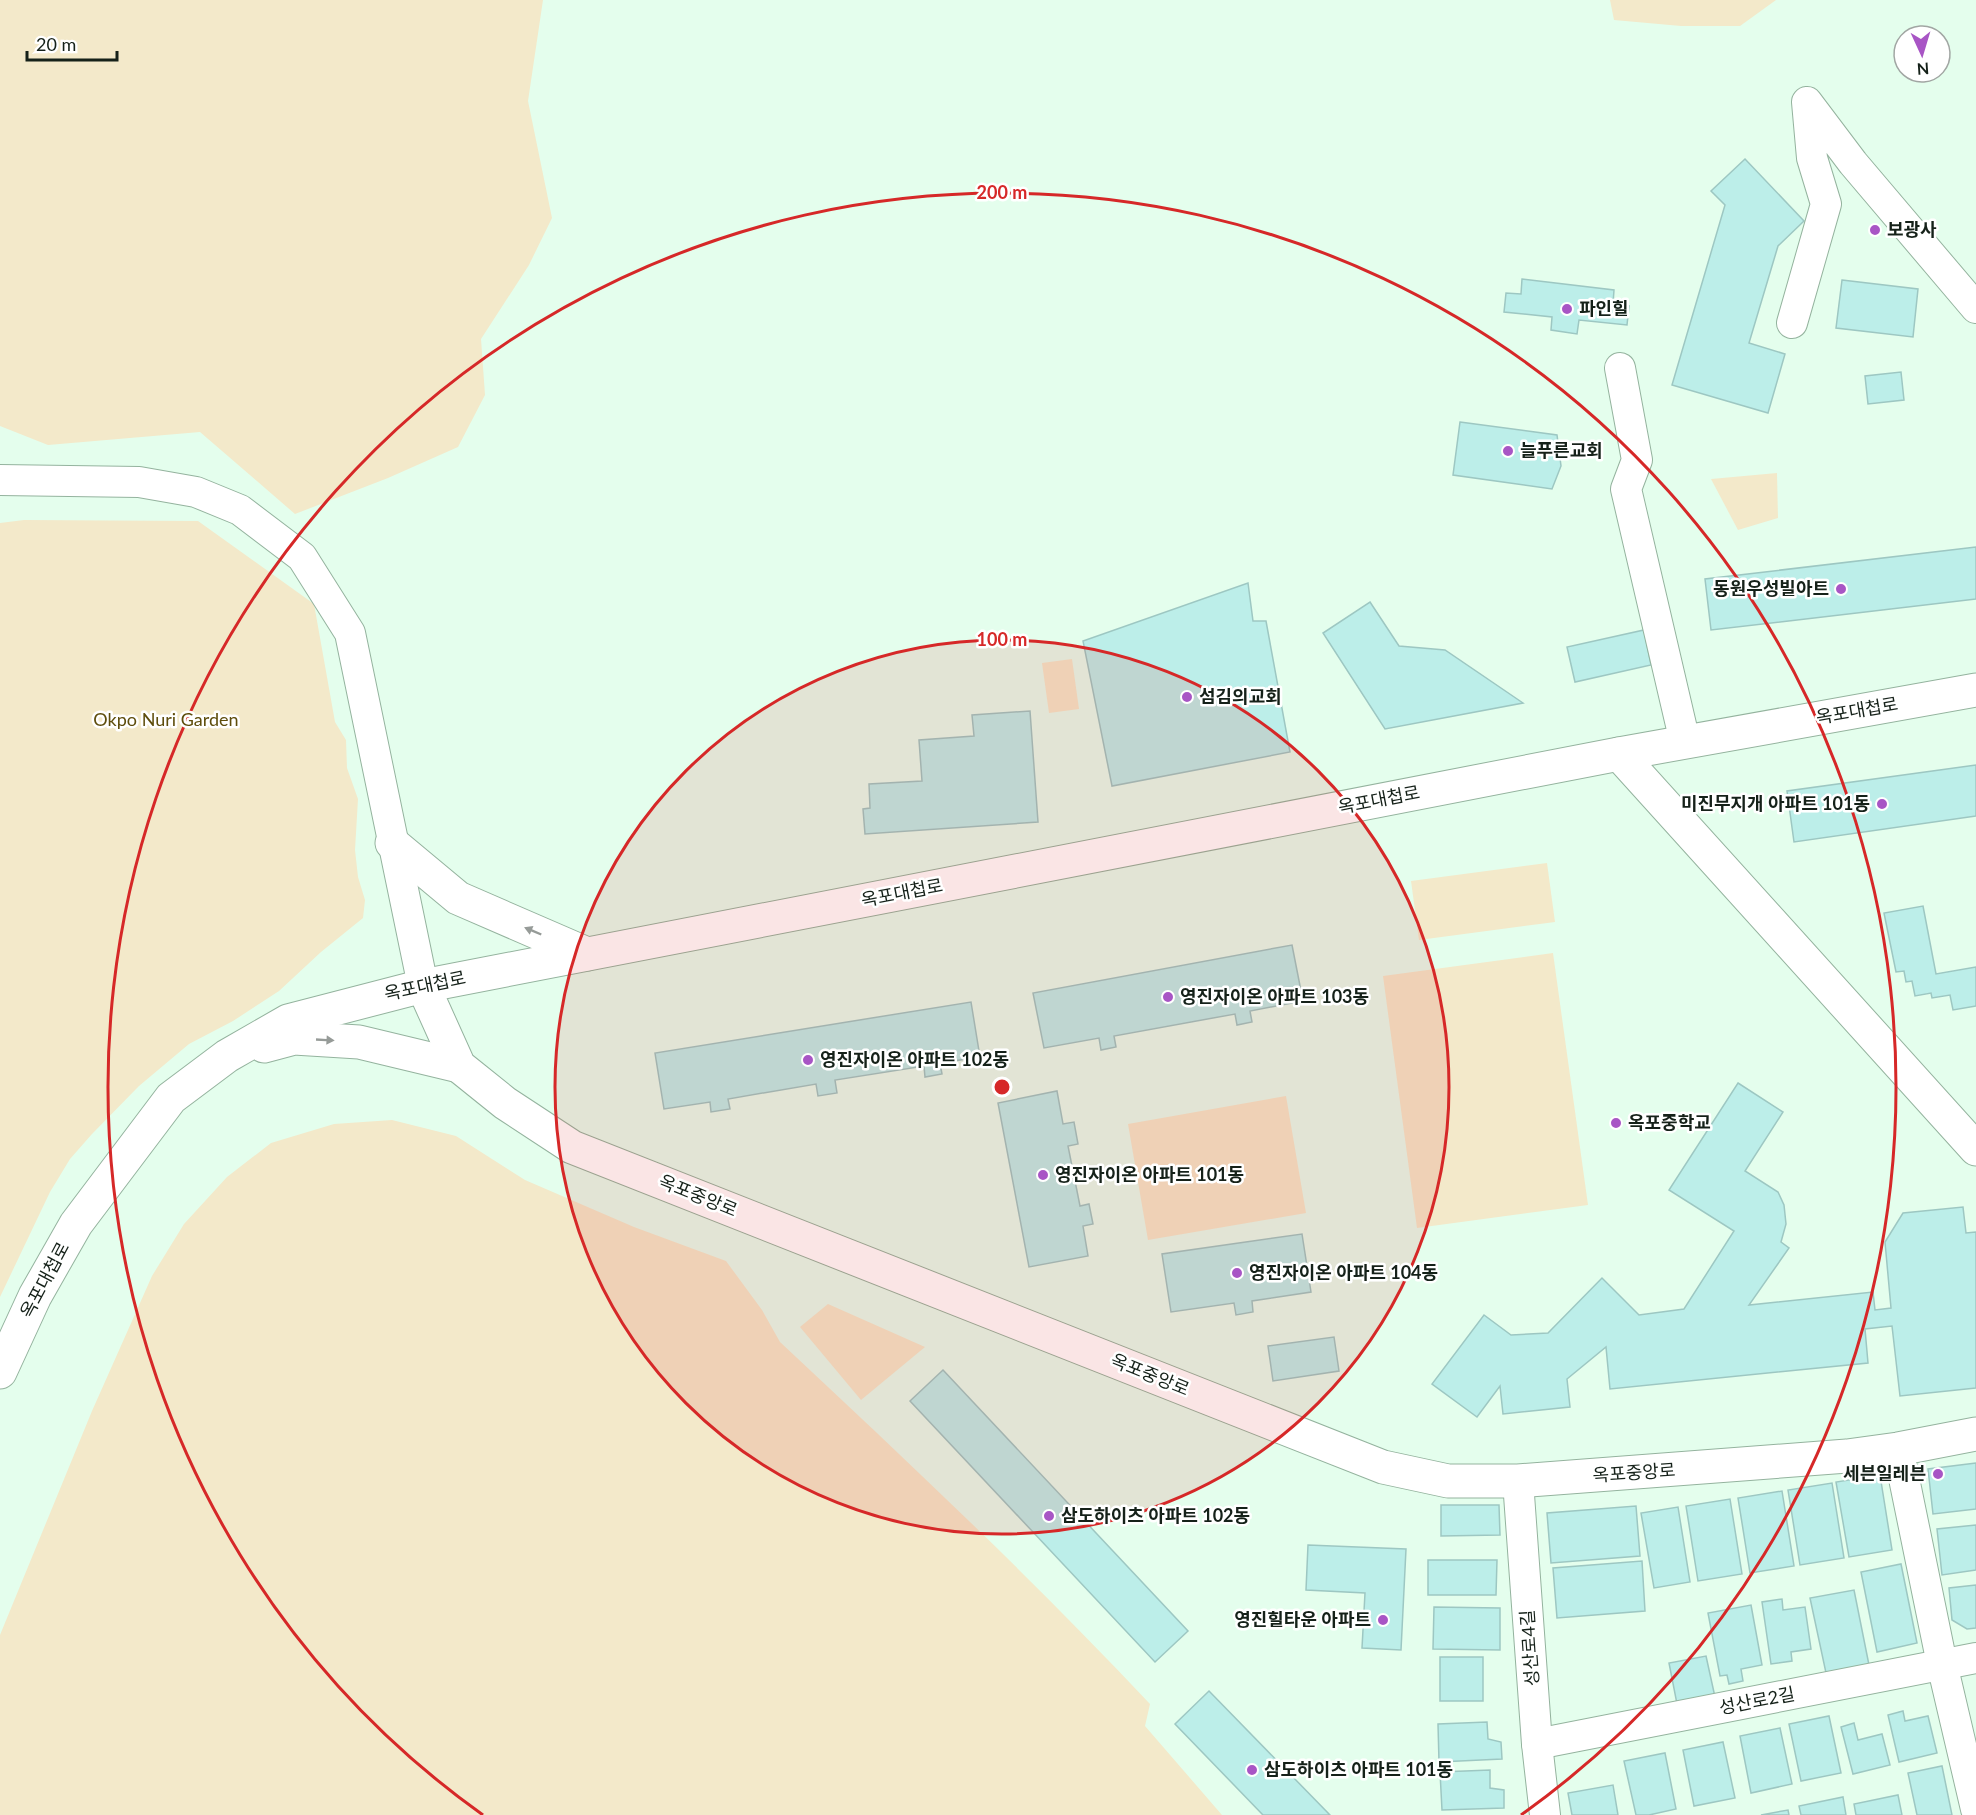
<svg xmlns="http://www.w3.org/2000/svg" width="1976" height="1815" font-family="Lato,'Noto Sans KR',sans-serif">
	<style>
		.green { fill: #f3e9ca }
		.building { fill: #bceee9; stroke: #9dc7c2; stroke-width: 1.5 }
		.lines { fill: none; stroke-linecap: round; stroke-linejoin: round }
		.minor-casing { stroke: #94b39e; stroke-width: 32 }
		.tertiary-casing { stroke: #94b39e; stroke-width: 35 }
		.minor { stroke: #fff; stroke-width: 30 }
		.tertiary { stroke: #fff; stroke-width: 33 }
		.oneway { fill: #969b98 }
		.ring { fill: none; stroke: #d62828; stroke-width: 3 }
		.poi-dot { fill: #a855c5; stroke: #fff; stroke-width: 2 }
		.labels { text-anchor: middle; stroke-width: 5; stroke-linejoin: round; paint-order: stroke }
		.poi-label { font-size: 18px; font-weight: bold; fill: #152119; stroke: #fff; text-anchor: start }
		.street-label { font-size: 18px; fill: #152119; stroke: #fff }
		.park-label { font-size: 18px; fill: #5e4d0c; stroke: #fff }
		.centre { fill: #d62828; stroke: #fff; stroke-width: 3 }
		.ring-label { font-size: 18px; text-anchor: middle; font-weight: bold; fill: #d62828; stroke: #fff; stroke-width: 5; stroke-linejoin: round; paint-order: stroke }
	</style>
	<rect width="100%" height="100%" fill="#e4feed"/>
	<g class="green">
		<path d="M0 0H543L528 101 552 218 529 265 481 339 485 395 458 447 388 478 295 514 200 432 48 445 0 426Z"/>
		<path d="M1610 0H1776L1740 26H1681L1614 20Z"/>
		<path d="M1777 473 1778 518 1738 530 1711 479Z"/>
		<path d="M24 520 198 521 314 604 335 722 346 740 347 768 358 799 355 850 358 877 365 900 363 918 321 952 279 991 233 1021 189 1044 139 1086 92 1134 70 1159 50 1192 0 1297V523Z"/>
		<path d="M1072 659 1079 709 1049 713 1042 663Z"/>
		<path d="M1547 863 1555 922 1419 940 1411 881Z"/>
		<path d="M1553 953 1588 1205 1417 1228 1383 976Z"/>
		<path d="M1286 1096 1306 1213 1148 1240 1128 1124Z"/>
		<path d="M392 1120 456 1136 525 1180 634 1227 726 1261 762 1310 780 1342C906 1460 1032 1578 1150 1704L1145 1726 1222 1815H0V1635L92 1411 152 1276 184 1224 227 1177 271 1143 334 1124Z"/>
		<path d="M828 1304 925 1347 861 1400 800 1327Z"/>
	</g>
	<g class="building">
		<path d="M1745 159 1804 221 1778 246 1749 343 1785 354 1768 413 1672 385 1725 205 1711 191Z"/>
		<path d="M1522 279 1614 290 1613 304 1629 306 1627 325 1579 320 1577 334 1551 330 1552 317 1504 312 1506 293 1521 294Z"/>
		<path d="M1842 280 1918 289 1913 337 1836 328Z"/>
		<path d="M1901 372 1904 400 1868 404 1865 376Z"/>
		<path d="M1460 422 1557 435 1561 466 1552 489 1453 475Z"/>
		<path d="M1976 547V599L1711 630 1705 579Z"/>
		<path d="M1248 583 1253 621H1266L1290 752 1112 786 1083 641Z"/>
		<path d="M1370 602 1399 646 1445 650 1523 703 1385 729 1323 633Z"/>
		<path d="M1644 630 1651 665 1575 682 1567 647Z"/>
		<path d="M1030 711 1038 822 865 834 863 809 870 808 869 784 922 781 919 740 974 736 972 715Z"/>
		<path d="M1976 765V816L1794 842 1787 791Z"/>
		<path d="M1923 906 1936 974 1976 967V1006L1953 1010 1950 995 1932 998 1931 993 1915 996 1912 981 1906 982 1904 971 1896 972 1884 913Z"/>
		<path d="M1292 945 1303 1001 1250 1011 1252 1022 1237 1025 1235 1014 1114 1036 1116 1047 1101 1050 1099 1038 1044 1048 1033 993Z"/>
		<path d="M971 1002 980 1057 940 1063 942 1074 925 1077 924 1066 835 1080 837 1093 818 1096 816 1084 728 1099 730 1109 711 1112 710 1102 664 1109 655 1053Z"/>
		<path d="M1738 1083 1783 1112 1745 1171 1778 1192 1784 1205 1786 1224 1781 1242 1789 1248 1749 1305 1873 1292 1875 1310 1891 1308 1885 1242 1903 1213 1963 1207 1966 1233 1976 1232V1388L1900 1396 1892 1326 1865 1329 1868 1363 1610 1389 1606 1347 1567 1379 1570 1407 1503 1414 1500 1386 1477 1417 1432 1384 1484 1315 1511 1335 1548 1333 1602 1278 1639 1315 1684 1309 1734 1231 1669 1190Z"/>
		<path d="M1057 1091 1063 1124 1074 1122 1078 1144 1068 1146 1080 1206 1089 1204 1093 1224 1083 1226 1088 1256 1029 1267 998 1103Z"/>
		<path d="M1302 1234 1311 1292 1252 1301 1253 1312 1236 1315 1234 1303 1171 1312 1162 1254Z"/>
		<path d="M1334 1337 1339 1371 1273 1381 1268 1346Z"/>
		<path d="M943 1370 1188 1631 1155 1662 910 1401Z"/>
		<path d="M1976 1463V1509L1933 1514 1928 1469Z"/>
		<path d="M1880 1475 1892 1550 1849 1557 1836 1482Z"/>
		<path d="M1832 1483 1844 1558 1800 1565 1788 1490Z"/>
		<path d="M1782 1491 1794 1566 1750 1573 1738 1498Z"/>
		<path d="M1730 1499 1742 1574 1698 1581 1686 1506Z"/>
		<path d="M1441 1505H1499L1500 1535 1441 1536Z"/>
		<path d="M1636 1506 1640 1556 1551 1563 1547 1513Z"/>
		<path d="M1678 1507 1690 1582 1654 1588 1641 1513Z"/>
		<path d="M1976 1525V1570L1942 1575 1937 1529Z"/>
		<path d="M1308 1545 1406 1549 1401 1650 1362 1648 1365 1593 1306 1590Z"/>
		<path d="M1428 1560H1497L1496 1595H1428Z"/>
		<path d="M1642 1561 1645 1611 1557 1618 1553 1568Z"/>
		<path d="M1901 1564 1917 1643 1877 1652 1861 1572Z"/>
		<path d="M1976 1585V1628L1967 1629 1952 1620 1949 1588Z"/>
		<path d="M1854 1590 1869 1665 1826 1673 1810 1598Z"/>
		<path d="M1782 1599 1783 1610 1805 1607 1811 1649 1791 1652 1792 1661 1771 1664 1762 1602Z"/>
		<path d="M1751 1605 1762 1665 1741 1669 1743 1681 1729 1684 1727 1675 1720 1676 1708 1613Z"/>
		<path d="M1434 1607 1500 1608V1650L1433 1649Z"/>
		<path d="M1706 1656 1715 1697 1677 1704 1669 1663Z"/>
		<rect x="1440" y="1657" width="43" height="44"/>
		<path d="M1209 1691 1330 1815H1263L1175 1724Z"/>
		<path d="M1903 1711 1905 1721 1928 1716 1937 1753 1899 1762 1888 1715Z"/>
		<path d="M1829 1716 1841 1773 1801 1781 1789 1724Z"/>
		<path d="M1487 1722 1488 1739 1501 1742 1502 1759 1439 1762 1438 1724Z"/>
		<path d="M1854 1723 1858 1740 1882 1734 1890 1765 1853 1774 1841 1727Z"/>
		<path d="M1780 1728 1792 1784 1751 1793 1740 1736Z"/>
		<path d="M1723 1742 1735 1798 1694 1806 1683 1750Z"/>
		<path d="M1665 1753 1676 1809 1649 1815H1636L1624 1761Z"/>
		<path d="M1942 1766 1952 1815H1917L1908 1773Z"/>
		<path d="M1490 1770V1788L1504 1790V1808L1442 1810 1440 1772Z"/>
		<path d="M1613 1785 1618 1815H1572L1568 1793Z"/>
		<path d="M1898 1795 1902 1815H1856L1854 1804Z"/>
		<path d="M1843 1797 1846 1815H1801L1799 1806Z"/>
		<path d="M1788 1810 1789 1815H1761Z"/>
	</g>
	<g class="lines">
		<defs>
			<g id="minor">
				<path d="M1792 323 1826 204 1812 158 1807 102 1853 163 1976 308"/>
				<path d="M1620 368 1637 460 1626 489 1685 742"/>
				<path d="M0 480 139 482 196 492 240 510 302 557 350 633 423 986"/>
				<path d="M1898 1449 1942 1664 1976 1809"/>
				<path d="M1518 1481 1537 1744 1545 1815"/>
				<path d="M1537 1744 1976 1658"/>
			</g>
			<g id="tertiary">
				<path d="M1619 754 1976 1149"/>
				<path d="M392 843 458 898 587 954"/>
				<path d="M423 986 459 1066 505 1103 572 1147 1383 1467 1448 1481H1518L1847 1456 1898 1449 1976 1434"/>
				<path d="M264 1046 294 1038 359 1042 459 1066"/>
				<path d="M0 1372 35 1296 76 1224 171 1098 227 1056 288 1021 423 986 1619 754 1976 690"/>
			</g>
		</defs>
		<use href="#minor" class="minor-casing"/>
		<use href="#tertiary" class="tertiary-casing"/>
		<use href="#minor" class="minor"/>
		<use href="#tertiary" class="tertiary"/>
	</g>
	<defs><path id="oneway-solid" d="M-6-.8H1V-3.2L6.5 0L1 3.2V.8H-6Z" transform="scale(1.5)"/></defs>
	<g class="oneway">
		<use href="#oneway-solid" transform="translate(533 931) rotate(-157)"/>
		<use href="#oneway-solid" transform="translate(325 1040) rotate(3)"/>
	</g>
	<circle cx="1002" cy="1087" r="447" fill="#d62828" fill-opacity=".12"/>
	<g class="ring">
		<circle cx="1002" cy="1087" r="447"/>
		<path d="M483 1815A894 894 0 1 1 1521 1815"/>
	</g>
	<g class="poi-dot">
		<circle cx="1875" cy="230" r="6"/>
		<circle cx="1567" cy="309" r="6"/>
		<circle cx="1508" cy="451" r="6"/>
		<circle cx="1841" cy="589" r="6"/>
		<circle cx="1187" cy="697" r="6"/>
		<circle cx="1882" cy="804" r="6"/>
		<circle cx="1168" cy="997" r="6"/>
		<circle cx="808" cy="1060" r="6"/>
		<circle cx="1616" cy="1123" r="6"/>
		<circle cx="1043" cy="1175" r="6"/>
		<circle cx="1237" cy="1273" r="6"/>
		<circle cx="1938" cy="1474" r="6"/>
		<circle cx="1049" cy="1516" r="6"/>
		<circle cx="1383" cy="1620" r="6"/>
		<circle cx="1252" cy="1770" r="6"/>
	</g>
	<g class="labels">
		<g class="poi-label">
			<text x="1887" y="236">보광사</text>
			<text x="1579" y="315">파인힐</text>
			<text x="1520" y="457">늘푸른교회</text>
			<text x="1829" y="595" text-anchor="end">동원우성빌아트</text>
			<text x="1199" y="703">섬김의교회</text>
			<text x="1870" y="810" text-anchor="end">미진무지개 아파트 101동</text>
			<text x="1180" y="1003">영진자이온 아파트 103동</text>
			<text x="820" y="1066">영진자이온 아파트 102동</text>
			<text x="1628" y="1129">옥포중학교</text>
			<text x="1055" y="1181">영진자이온 아파트 101동</text>
			<text x="1249" y="1279">영진자이온 아파트 104동</text>
			<text x="1926" y="1480" text-anchor="end">세븐일레븐</text>
			<text x="1061" y="1522">삼도하이츠 아파트 102동</text>
			<text x="1371" y="1626" text-anchor="end">영진힐타운 아파트</text>
			<text x="1264" y="1776">삼도하이츠 아파트 101동</text>
		</g>
		<g class="street-label">
			<text transform="translate(1857 711) rotate(-10)" y="6">옥포대첩로</text>
			<text transform="translate(1379 800) rotate(-11)" y="6">옥포대첩로</text>
			<text transform="translate(902 893) rotate(-11)" y="6">옥포대첩로</text>
			<text transform="translate(425 986) rotate(-12)" y="6">옥포대첩로</text>
			<text transform="translate(698 1196) rotate(22)" y="6">옥포중앙로</text>
			<text transform="translate(45 1280) rotate(-62)" y="6">옥포대첩로</text>
			<text transform="translate(1150 1375) rotate(22)" y="6">옥포중앙로</text>
			<text transform="translate(1634 1473) rotate(-4)" y="6">옥포중앙로</text>
			<text transform="translate(1530 1648) rotate(-94)" y="6">성산로4길</text>
			<text transform="translate(1757 1701) rotate(-11)" y="6">성산로2길</text>
		</g>
		<g class="park-label">
			<text x="166" y="726">Okpo Nuri Garden</text>
		</g>
	</g>
	<circle cx="1002" cy="1087" r="9" class="centre"/>
	<g class="ring-label">
		<text x="1002" y="199">200 m</text>
		<text x="1002" y="646">100 m</text>
	</g>
	<g transform="translate(1922 54) rotate(176)"><circle r="28" fill="#ffffff" stroke="#a1a6a3" stroke-width="1.5"/>
	<path d="M0-4.5L10 22L0 15L-10 22Z" fill="#a855c5"/>
	<text y="-9" font-size="16" font-weight="bold" text-anchor="middle" fill="#152119">N</text>
	</g>
	<path d="M27 51v9h90v-9" fill="none" stroke="#152119" stroke-width="3"/>
	<text x="36" y="51" font-size="18" fill="#152119" stroke="#ffffff" stroke-width="4.5" paint-order="stroke">20 m</text>
</svg>
